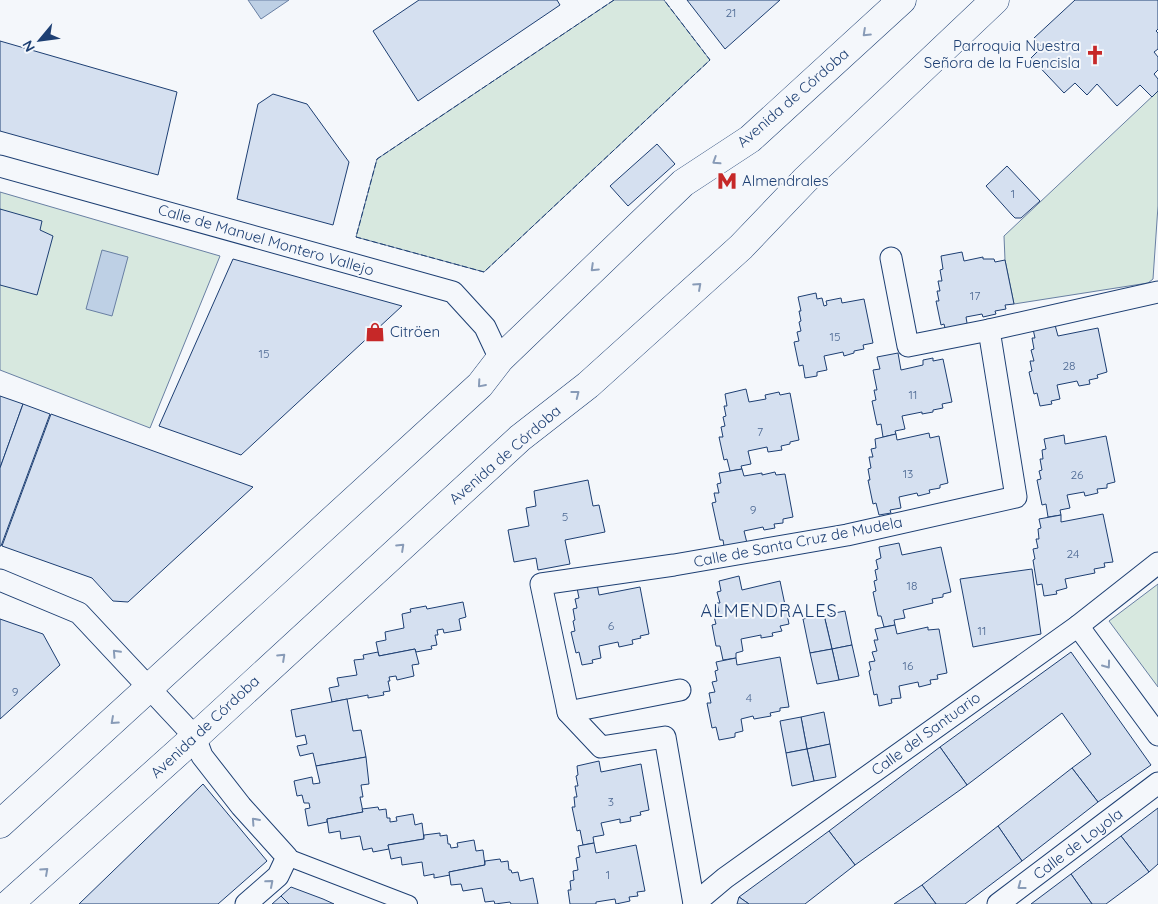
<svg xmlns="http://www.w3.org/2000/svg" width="1158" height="904" font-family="Quicksand,sans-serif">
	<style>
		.green { fill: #d7e8df; stroke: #687fa3 }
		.water { fill: #bed0e5; stroke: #687fa3 }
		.building { fill: #d5e0f0; stroke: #1d3f73 }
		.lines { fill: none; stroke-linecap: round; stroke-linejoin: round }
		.pedestrian-casing { stroke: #1d3f73; stroke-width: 18 }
		.minor-casing { stroke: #1d3f73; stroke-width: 23 }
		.primary-casing { stroke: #1d3f73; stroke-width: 29 }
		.pedestrian { stroke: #f4f7fb; stroke-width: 16 }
		.minor { stroke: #f4f7fb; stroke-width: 21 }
		.primary { stroke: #f4f7fb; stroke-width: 28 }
		.fence { stroke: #1d3f73; stroke-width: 1; stroke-dasharray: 6 2.5; stroke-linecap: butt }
		.oneway { stroke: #889bb7 }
		.labels { text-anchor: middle; stroke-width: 4; stroke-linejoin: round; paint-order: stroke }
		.number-label { font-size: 12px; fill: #4b6792 }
		.poi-label { font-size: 15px; fill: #1d3f73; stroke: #f4f7fb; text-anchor: start }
		.street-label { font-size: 15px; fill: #1d3f73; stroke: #f4f7fb }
		.quarter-label { font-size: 18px; letter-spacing: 1px; fill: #1d3f73; stroke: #f4f7fb }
	</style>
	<rect width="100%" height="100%" fill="#f4f7fb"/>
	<g class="green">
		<path d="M614 0H664L710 60 484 272 356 237 377 159Z"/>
		<path d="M1158 91V206L1153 279 1148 283 1014 304 1005 260 1004 236Z"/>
		<path d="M0 192 220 256 150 428 0 370Z"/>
		<path d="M1158 584V687L1109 621Z"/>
	</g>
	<g class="water">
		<path d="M248 0H289L261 19Z"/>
		<path d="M102 250 128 257 112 316 86 309Z"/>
	</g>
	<g class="building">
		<path d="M419 0H557L560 5 418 101 373 31Z"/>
		<path d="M687 0H780L725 49Z"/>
		<path d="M1075 0H1158V29L1156 31 1158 33V49L1154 52 1158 57V70L1154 74 1158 79V91L1152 97 1140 85 1117 106 1097 84 1087 95 1075 83 1064 93 1031 58 1042 47 1034 38Z"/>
		<path d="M0 41 177 92 158 175 0 131Z"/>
		<path d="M273 94 307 104 349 162 333 225 237 199 258 104Z"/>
		<path d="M657 144 675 164 628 206 610 186Z"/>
		<path d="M1007 166 1040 201 1021 218H1015L1012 215 986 186Z"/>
		<path d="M0 209 42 221 40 230 53 236 37 295 0 285Z"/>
		<path d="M962 252 964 261 983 257V259H994L995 262 1005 260 1014 304 1005 305 1006 309 995 311 996 314 983 317 982 314 966 317 968 329 947 336 944 324 941 325 936 301H939L937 291H940L938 281H942L940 270 943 269 941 256Z"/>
		<path d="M233 259 402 306 241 455 159 426Z"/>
		<path d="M816 293 817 299 822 298 824 306 827 305 826 301 841 298 842 303 864 299 873 343 863 345 864 349 854 351V353L844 356 843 352 824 356 827 370 817 372V376L805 378 803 365 799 366 794 342 799 341 797 332 801 331 799 322 801 321 799 311H801L798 297Z"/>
		<path d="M1055 325 1058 336 1098 328 1107 372 1097 375 1098 378 1089 380 1090 384 1079 386 1077 381 1057 385 1060 399 1051 401 1052 404 1040 406 1037 393 1034 394 1029 372 1032 371 1030 361H1034L1031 350 1034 349 1032 338H1035L1033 329Z"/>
		<path d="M898 353 901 370 923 365V360L933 358V361L943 359 952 402 942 404 943 408 933 410V412L922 414V412L902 416 905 429 895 431 896 434 883 437 881 424 877 425 872 401 876 400 874 390H877L873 370 880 369 877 357Z"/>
		<path d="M746 389 749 402 766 399 765 395 779 392 780 395 790 393 799 440 790 442V444L781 446 782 450 768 452 767 447 748 451 751 464 741 466 742 469 730 471 727 459 724 460 719 437H723L721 427 725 426 723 417 726 416 724 406H727L725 394Z"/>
		<path d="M0 396 23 404 0 468Z"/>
		<path d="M23 404 50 414 1 546H0V468Z"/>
		<path d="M51 414 253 487 128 602 113 601 92 578 2 546Z"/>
		<path d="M929 433 930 438 939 436 948 483 940 485V488L929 490 930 493 918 496 917 493 899 497 901 508 890 510 891 513 879 515 876 503 873 504 868 480H870L868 469 871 468 869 457H873L871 449 876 448 875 439 896 434 897 440Z"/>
		<path d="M1064 435 1065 444 1106 436 1115 482 1107 484V488L1097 489 1098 493 1085 496 1084 492 1067 495 1070 508 1060 510 1061 515 1048 517 1046 504 1042 505 1037 480 1041 479 1039 471 1042 470 1040 459H1043L1042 450 1046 449 1044 439Z"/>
		<path d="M742 469 744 476 762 473V475L775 472 776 475 785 474 793 517 783 519V523L774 524 775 528 764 530 763 527 744 531 747 543 725 552 723 540H720L712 503 716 502 714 493H719L717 484 721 483 719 473Z"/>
		<path d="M588 480 593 506 599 505 605 532 565 540 570 564 538 570 536 558 514 562 508 530 529 526 526 508 536 506 534 491Z"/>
		<path d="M1103 514 1113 562 1104 563 1105 567 1094 569 1095 573 1065 579 1067 588 1056 591 1057 594 1044 596 1042 584 1037 585 1033 560 1035 559 1033 549 1038 548 1036 539H1039L1038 529 1041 528 1039 519 1061 515V522Z"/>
		<path d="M899 543 902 555 941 547 951 592 943 594V597L932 599 933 603 903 610 905 618 894 620 895 625 884 627 881 616H878L873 592 876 591 874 581 877 580 875 570 878 569 876 560 881 558 879 547Z"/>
		<path d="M1032 569 1041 634 973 647 960 579Z"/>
		<path d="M739 576 742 590 780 581 789 624 780 626 782 631 772 633 773 636 761 638V635L741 639 743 651 736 653V658L723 660 720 646H716L712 625 716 624 713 613 719 612 717 603H720L717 592 721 591 719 581Z"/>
		<path d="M597 584 599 595 640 587 649 634 640 636 641 638 632 640 633 644 619 647 618 642 599 646 601 658 592 660 593 663 582 665 579 652 576 653 571 632 575 631 573 621 575 620 573 609 577 608 575 599 579 598 577 588Z"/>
		<path d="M463 602 466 617 459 619 461 630 444 633 443 629 437 630 438 635H435L437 645 431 646 432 649 416 652 415 649 379 656 376 642 386 640 385 632 404 628 402 614 411 612 410 609 426 606 427 609Z"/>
		<path d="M845 611 852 645 832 649 824 615Z"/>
		<path d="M824 615 832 649 810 653 803 619Z"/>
		<path d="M0 619 43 634 60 665 0 719Z"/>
		<path d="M895 625 897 634 928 627V630L939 629 947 673 937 675 938 679 930 680 931 684 919 687 918 682 899 686 901 698 891 699 892 703 879 706 877 694 874 695 869 671 871 670 869 662 875 661 872 652 877 651 874 640H878L875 629Z"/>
		<path d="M852 645 859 676 839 680 832 649Z"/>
		<path d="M415 649 419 664 412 665 414 676 397 680 396 676 389 677 390 681H388L390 691 383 692 384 695 368 698V695L332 702 329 688 339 686 337 678 357 675 354 660 364 659 363 655 378 652 379 656Z"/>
		<path d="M832 649 839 680 817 684 810 653Z"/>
		<path d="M1071 652 1151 765 1098 802 1072 768 1091 754 1062 713 967 785 940 747Z"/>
		<path d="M780 657 789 707 780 708V711L770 713 771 716 754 719 753 716 741 719 743 731 735 733V737L719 740 716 727 712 728 707 703H711L709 693 715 692 712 682 717 681 715 671 718 670 716 662 736 658 737 665Z"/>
		<path d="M347 699 353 731 361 730 366 757 316 766 313 753 300 756 297 746 307 744 305 735 296 737 291 710Z"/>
		<path d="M824 712 830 744 807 749 801 717Z"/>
		<path d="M801 717 807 749 786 753 780 721Z"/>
		<path d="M830 744 836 777 814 781 807 749Z"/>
		<path d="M940 747 967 785 855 865 829 831Z"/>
		<path d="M807 749 814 781 792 786 786 753Z"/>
		<path d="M366 757 369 784 361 785 363 797H360L363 812 327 819V822L308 826 305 809 310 808 309 803H304L302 795 297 796 294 781 312 777 313 784 320 783 316 766Z"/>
		<path d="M599 761 601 772 641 764 649 810 640 812 641 815 630 817 631 821 620 823V819L601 823 604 835 593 837 594 843 583 845 580 830 577 831 572 807H575L574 797H577L575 786H578L576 776 578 775 577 766Z"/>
		<path d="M1072 768 1098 802 1022 861 998 826Z"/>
		<path d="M203 784 267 861 218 904H79Z"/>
		<path d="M378 807 379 810 386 809 387 818H390V822L397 821 396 817 413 814 415 825 422 823 424 839 388 845 389 849 373 852 372 848 363 850 360 836 341 839 340 831 329 833 327 819 363 812 362 809Z"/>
		<path d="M1158 808V864L1149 872 1121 836Z"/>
		<path d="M998 826 1022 861 965 904H936L922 885Z"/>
		<path d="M829 831 855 865 805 904H749L739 897Z"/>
		<path d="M440 833V836L447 835 448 844H450L451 848 458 847 457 843 474 840 476 851 483 850 485 865 449 872 450 875 434 878V874L424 876 422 862 402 865 401 857 391 859 388 845 424 839V835Z"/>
		<path d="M1121 836 1149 872 1106 904H1092L1071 874Z"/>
		<path d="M594 843 596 853 636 845 645 891 637 892 638 896 629 897 630 901 616 904 615 899 596 902V904H570L568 890H571L570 881 574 880 573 871 578 870 576 858 580 857 578 846Z"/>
		<path d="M500 859 501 862 508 861 509 870H511L512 873 518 872 520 881 533 878 538 904H511L510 902 495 904 494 901 485 902 482 888 463 891 461 884 451 885 449 872 485 865V861Z"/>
		<path d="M1071 874 1092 904H1031Z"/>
		<path d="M922 885 936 904H894Z"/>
		<path d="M291 887 323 899 334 904H289L281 896Z"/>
		<path d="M281 896 289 904H272Z"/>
		<path d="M739 897 749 904H737Z"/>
	</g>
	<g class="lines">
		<defs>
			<path id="pedestrian" d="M287 857 409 904"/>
			<g id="minor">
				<path d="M0 166 453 292 485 327 500 359"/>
				<path d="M891 258 908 346 989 330"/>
				<path d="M0 580 79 613 195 737 202 756 241 806 287 857 278 876 246 904"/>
				<path d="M1078 626 1158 735"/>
				<path d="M568 712 680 690"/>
				<path d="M694 904 665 737 601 747 568 712 541 584 674 565 847 535 1016 497 989 330 1158 292"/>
				<path d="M694 904 725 878 1078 626 1158 563"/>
				<path d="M998 904 1158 783"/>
			</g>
			<g id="primary">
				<path d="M0 824 480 385 500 359 683 183 750 139 902 0"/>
				<path d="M9 904 195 737 520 438 588 385 741 247 805 180 995 0"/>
			</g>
		</defs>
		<use href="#pedestrian" class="pedestrian-casing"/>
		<use href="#minor" class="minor-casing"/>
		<use href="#primary" class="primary-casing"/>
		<use href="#pedestrian" class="pedestrian"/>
		<use href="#minor" class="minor"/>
		<use href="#primary" class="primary"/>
		<path class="fence" d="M614 0 377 159 356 237 484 272 710 60 664 0"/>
	</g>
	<defs><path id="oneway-chevron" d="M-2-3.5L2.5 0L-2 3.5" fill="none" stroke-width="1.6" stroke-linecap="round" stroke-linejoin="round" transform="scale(1.25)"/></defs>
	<g class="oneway">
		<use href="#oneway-chevron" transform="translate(866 33) rotate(137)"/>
		<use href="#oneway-chevron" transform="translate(716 161) rotate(147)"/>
		<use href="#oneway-chevron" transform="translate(594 268) rotate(136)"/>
		<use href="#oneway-chevron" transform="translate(698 286) rotate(-42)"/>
		<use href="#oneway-chevron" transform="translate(481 384) rotate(131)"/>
		<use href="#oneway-chevron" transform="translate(576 394) rotate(-38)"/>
		<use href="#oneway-chevron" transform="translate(401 547) rotate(-43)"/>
		<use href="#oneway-chevron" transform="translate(116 653) rotate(-133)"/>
		<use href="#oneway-chevron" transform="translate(282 657) rotate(-43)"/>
		<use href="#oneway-chevron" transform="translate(1107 665) rotate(54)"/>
		<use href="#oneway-chevron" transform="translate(114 721) rotate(138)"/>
		<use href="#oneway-chevron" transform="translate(255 821) rotate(-132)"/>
		<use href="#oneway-chevron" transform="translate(45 871) rotate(-42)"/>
		<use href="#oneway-chevron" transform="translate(270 883) rotate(-41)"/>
		<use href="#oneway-chevron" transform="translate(1021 886) rotate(143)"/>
	</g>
	<defs>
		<symbol id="church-bare" viewBox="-9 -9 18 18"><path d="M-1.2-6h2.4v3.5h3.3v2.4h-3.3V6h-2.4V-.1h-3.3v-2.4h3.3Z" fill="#c62828" stroke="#f4f7fb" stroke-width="2.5" paint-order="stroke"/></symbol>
		<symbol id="metro-bare" viewBox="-9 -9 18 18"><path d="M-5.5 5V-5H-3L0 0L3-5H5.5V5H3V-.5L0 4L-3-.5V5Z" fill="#c62828" stroke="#f4f7fb" stroke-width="2.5" paint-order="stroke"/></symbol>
		<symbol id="shop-bare" viewBox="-9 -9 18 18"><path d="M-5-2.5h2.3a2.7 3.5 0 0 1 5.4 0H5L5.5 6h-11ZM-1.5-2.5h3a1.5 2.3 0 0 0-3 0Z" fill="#c62828" stroke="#f4f7fb" stroke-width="2.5" paint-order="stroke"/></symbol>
	</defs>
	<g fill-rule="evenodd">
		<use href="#church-bare" x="1081" y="41" width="28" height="28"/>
		<use href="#metro-bare" x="713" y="167" width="28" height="28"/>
		<use href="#shop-bare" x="361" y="318" width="28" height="28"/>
	</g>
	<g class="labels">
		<g class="number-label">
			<text x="731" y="17">21</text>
			<text x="1013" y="198">1</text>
			<text x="975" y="300">17</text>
			<text x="835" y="341">15</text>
			<text x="264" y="358">15</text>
			<text x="1069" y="370">28</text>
			<text x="913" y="399">11</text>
			<text x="760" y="436">7</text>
			<text x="908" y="478">13</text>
			<text x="1077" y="479">26</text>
			<text x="753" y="514">9</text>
			<text x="565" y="521">5</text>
			<text x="1073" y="558">24</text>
			<text x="912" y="590">18</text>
			<text x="611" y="630">6</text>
			<text x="982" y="635">11</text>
			<text x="908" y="670">16</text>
			<text x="15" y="696">9</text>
			<text x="749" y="702">4</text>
			<text x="611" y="806">3</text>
			<text x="608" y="879">1</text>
		</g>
		<g class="poi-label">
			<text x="1080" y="51" text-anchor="end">Parroquia Nuestra<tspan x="1080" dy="17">Señora de la Fuencisla</tspan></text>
			<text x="742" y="186">Almendrales</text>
			<text x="390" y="337">Citröen</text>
		</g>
		<g class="street-label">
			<text transform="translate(793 98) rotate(-41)" y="5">Avenida de Córdoba</text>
			<text transform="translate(266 240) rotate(16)" y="5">Calle de Manuel Montero Vallejo</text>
			<text transform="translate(505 455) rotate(-41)" y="5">Avenida de Córdoba</text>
			<text transform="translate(798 542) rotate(-11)" y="5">Calle de Santa Cruz de Mudela</text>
			<text transform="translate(205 727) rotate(-43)" y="5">Avenida de Córdoba</text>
			<text transform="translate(926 734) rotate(-36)" y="5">Calle del Santuario</text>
			<text transform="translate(1078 844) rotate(-37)" y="5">Calle de Loyola</text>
		</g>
		<g class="quarter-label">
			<text x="769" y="617">ALMENDRALES</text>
		</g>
	</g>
	<g transform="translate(40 40) rotate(241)" stroke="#f4f7fb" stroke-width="4" paint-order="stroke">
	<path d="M0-4L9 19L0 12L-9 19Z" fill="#1d3f73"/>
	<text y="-8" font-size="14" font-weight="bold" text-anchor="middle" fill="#1d3f73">N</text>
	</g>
</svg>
